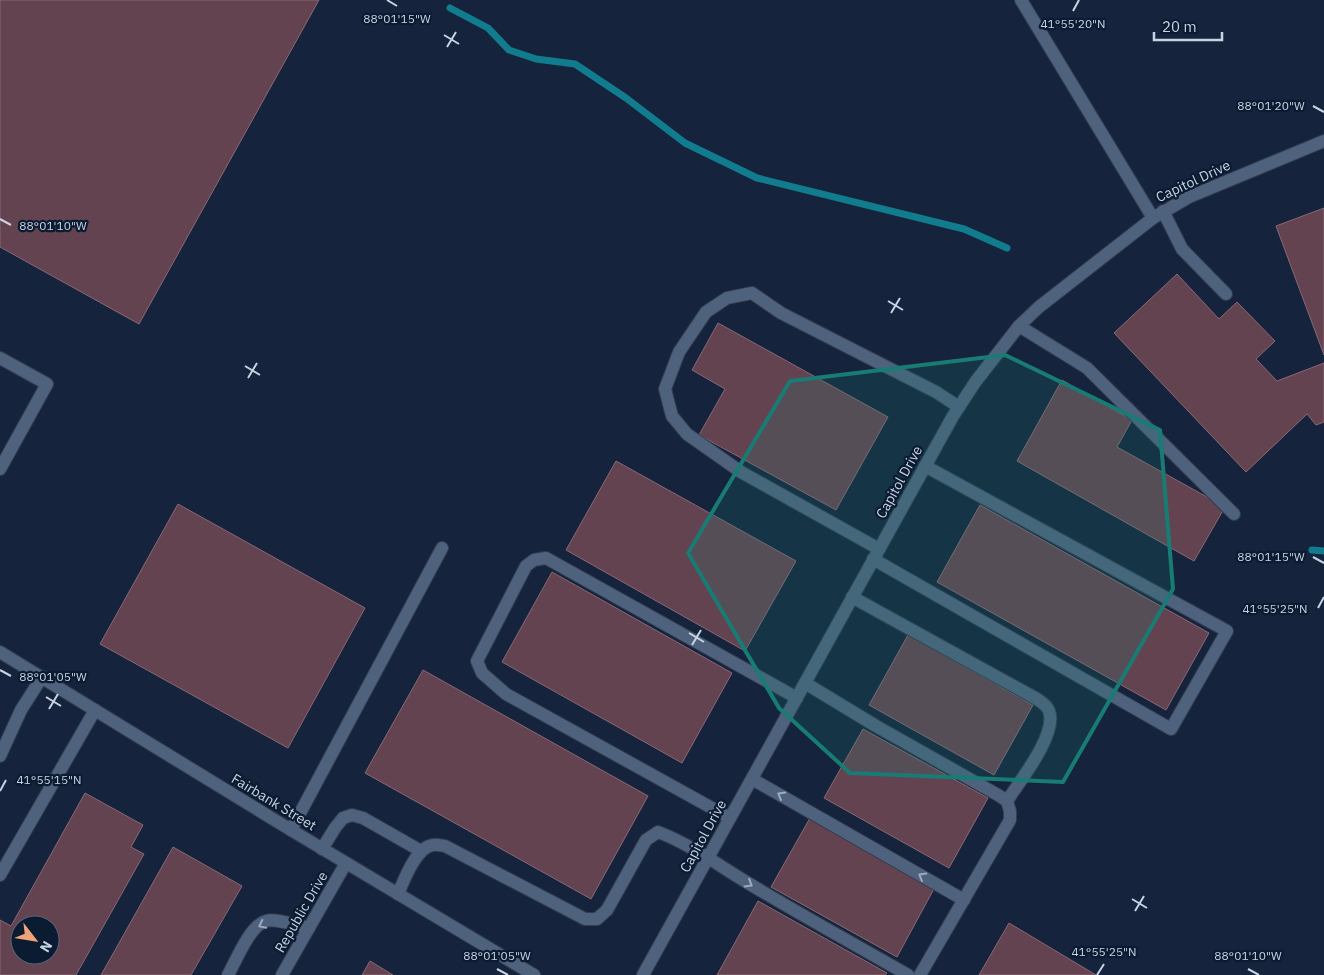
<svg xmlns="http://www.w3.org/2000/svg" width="1324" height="975" font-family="'IBM Plex Sans',sans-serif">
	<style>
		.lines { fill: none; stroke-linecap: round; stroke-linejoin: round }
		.stream { stroke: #117c8e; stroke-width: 7 }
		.building { fill: #644351; stroke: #8a6775; fill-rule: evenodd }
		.lane-casing { stroke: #323d50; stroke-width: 14 }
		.street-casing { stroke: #323d50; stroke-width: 14 }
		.lane { stroke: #4f627d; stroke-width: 12 }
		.street { stroke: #4f627d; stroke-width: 12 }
		.oneway { stroke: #9eabbf }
		.marked { fill: #187b74; fill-opacity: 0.2; stroke: #187b74; stroke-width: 4; stroke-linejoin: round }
		.ticks { fill: none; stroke: #c8d3e2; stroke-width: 2 }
		.labels { text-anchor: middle; stroke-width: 4.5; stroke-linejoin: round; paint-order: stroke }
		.street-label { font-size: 14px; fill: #c8d3e2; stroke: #0b1b31 }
		.ticks-label { font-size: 12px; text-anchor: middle; fill: #c8d3e2; stroke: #0b1b31; stroke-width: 4.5; stroke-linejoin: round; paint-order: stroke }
	</style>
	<rect width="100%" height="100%" fill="#15243c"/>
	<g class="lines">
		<g class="stream">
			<path d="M450 8 488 28 509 50 536 59 575 64 626 98 685 143 757 178 964 229 1007 248"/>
			<path d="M1312 550 1324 551"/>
		</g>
	</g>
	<g class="building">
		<path d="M0 0H319L139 324 0 247Z"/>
		<path d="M1324 208V355L1276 226Z"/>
		<path d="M1177 274 1219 319 1237 302 1275 341 1256 359 1277 381 1324 363V422L1316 425 1307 414 1246 472 1114 333Z"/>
		<path d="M718 323 888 417 836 510 699 435 725 389 692 370Z"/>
		<path d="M1062 380 1132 420 1117 447 1225 507 1194 561 1017 461Z"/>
		<path d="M616 461 796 561 745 651 566 550Z"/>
		<path d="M178 504 365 608 288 748 100 644Z"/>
		<path d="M980 505 1209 633 1166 710 937 582Z"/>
		<path d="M552 572 732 673 682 763 502 662Z"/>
		<path d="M908 635 1033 705 994 775 869 705Z"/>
		<path d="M423 670 648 796 591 899 365 773Z"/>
		<path d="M863 729 988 798 949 868 824 798Z"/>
		<path d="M85 793 143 825 131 847 144 854 76 975H0V920L11 926ZM20 925H50V955H20Z"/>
		<path d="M810 818 935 887 897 957 771 887Z"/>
		<path d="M173 847 242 886 191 975H101Z"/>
		<path d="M758 901 887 973 885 975H717Z"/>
		<path d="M1009 923 1096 975H979Z"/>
		<path d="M370 961 393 975H362Z"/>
	</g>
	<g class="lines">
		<defs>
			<g id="lane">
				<path d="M1021 0 1153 218"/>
				<path d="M1163 211 1182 249 1226 294"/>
				<path d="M1019 326 1087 368 1234 514"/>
				<path d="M0 358 47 384 0 469"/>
				<path d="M879 549 741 472 687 434 672 416 665 389 679 352 706 312 727 298 752 293 781 313 936 392 959 407"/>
				<path d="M873 559 1171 729 1227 631 925 466"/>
				<path d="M852 597 1028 694C1035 698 1046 703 1049 711 1058 734 1019 782 1007 801"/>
				<path d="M805 683 876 726 998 795 1007 801 1010 811V820L920 975"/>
				<path d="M0 756 21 710 42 677"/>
				<path d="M752 779 964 900"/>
				<path d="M730 818 506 694 482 673 477 661 526 566 534 560 546 558 797 698"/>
				<path d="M291 830 442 548"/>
				<path d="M322 849 335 828 343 818 352 815 363 818 421 851"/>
				<path d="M0 875 95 710"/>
				<path d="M398 894C404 880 416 847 433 845 437 844 442 846 445 846L585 919H597L607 910 646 840 658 832C690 844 718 865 748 883 801 915 854 944 908 975"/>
				<path d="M228 975C236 961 250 925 266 921 276 918 298 926 309 928"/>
			</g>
			<g id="street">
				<path d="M0 652 291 830 534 975"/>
				<path d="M282 975 346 863"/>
				<path d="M643 975 953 416 976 381 1019 326 1039 307 1153 218 1189 197 1324 141"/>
			</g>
		</defs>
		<use href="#lane" class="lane-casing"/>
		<use href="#street" class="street-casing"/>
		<use href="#lane" class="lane"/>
		<use href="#street" class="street"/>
	</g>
	<defs><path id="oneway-chevron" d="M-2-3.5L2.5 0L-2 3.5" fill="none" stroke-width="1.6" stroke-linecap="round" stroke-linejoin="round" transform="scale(1.25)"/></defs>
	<g class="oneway">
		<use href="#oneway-chevron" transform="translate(781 795) rotate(-150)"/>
		<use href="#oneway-chevron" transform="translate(922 876) rotate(-150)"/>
		<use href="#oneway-chevron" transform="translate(749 884) rotate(31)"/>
		<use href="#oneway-chevron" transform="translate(262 925) rotate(154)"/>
	</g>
	<path class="marked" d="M1005 355 1160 430 1173 589 1063 782 850 773 779 708 688 553 790 381Z"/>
	<path class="ticks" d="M387 0 397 6M1073 11 1079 0M444 35 459 44M447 47 456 32M1313 106 1324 112M0 219 11 225M888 301 903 310M891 313 900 298M245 366 260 375M248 378 257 363M1313 557 1324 563M1318 608 1324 597M689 633 704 642M692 645 701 630M0 670 11 676M46 697 61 706M49 709 58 694M0 791 6 780M1132 899 1147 908M1135 911 1144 896M497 969 508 975M1248 969 1259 975M1097 975 1104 964"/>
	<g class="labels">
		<g class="street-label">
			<text transform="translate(1193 181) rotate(-25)" y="5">Capitol Drive</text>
			<text transform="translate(899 482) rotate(-61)" y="5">Capitol Drive</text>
			<text transform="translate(274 802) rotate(31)" y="5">Fairbank Street</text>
			<text transform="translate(703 836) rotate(-61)" y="5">Capitol Drive</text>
			<text transform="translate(301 912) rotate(-60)" y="5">Republic Drive</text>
		</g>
	</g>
	<g class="ticks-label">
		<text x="397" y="23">88°01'15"W</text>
		<text x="1073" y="28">41°55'20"N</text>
		<text x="1271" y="110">88°01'20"W</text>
		<text x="53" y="230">88°01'10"W</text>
		<text x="1271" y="561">88°01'15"W</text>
		<text x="1275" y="613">41°55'25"N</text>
		<text x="53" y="681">88°01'05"W</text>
		<text x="49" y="784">41°55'15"N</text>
		<text x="1104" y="956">41°55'25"N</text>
		<text x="497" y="960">88°01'05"W</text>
		<text x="1248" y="960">88°01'10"W</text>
	</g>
	<g transform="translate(35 940) rotate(121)"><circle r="24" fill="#0b1b31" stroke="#576578"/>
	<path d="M0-4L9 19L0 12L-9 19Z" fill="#f0a278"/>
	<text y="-8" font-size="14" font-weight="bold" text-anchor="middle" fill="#c8d3e2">N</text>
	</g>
	<path d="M1154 32v8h68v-8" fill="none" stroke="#c8d3e2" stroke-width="2.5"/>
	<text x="1162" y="32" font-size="15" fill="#c8d3e2" stroke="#0b1b31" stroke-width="4" paint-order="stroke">20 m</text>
</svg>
